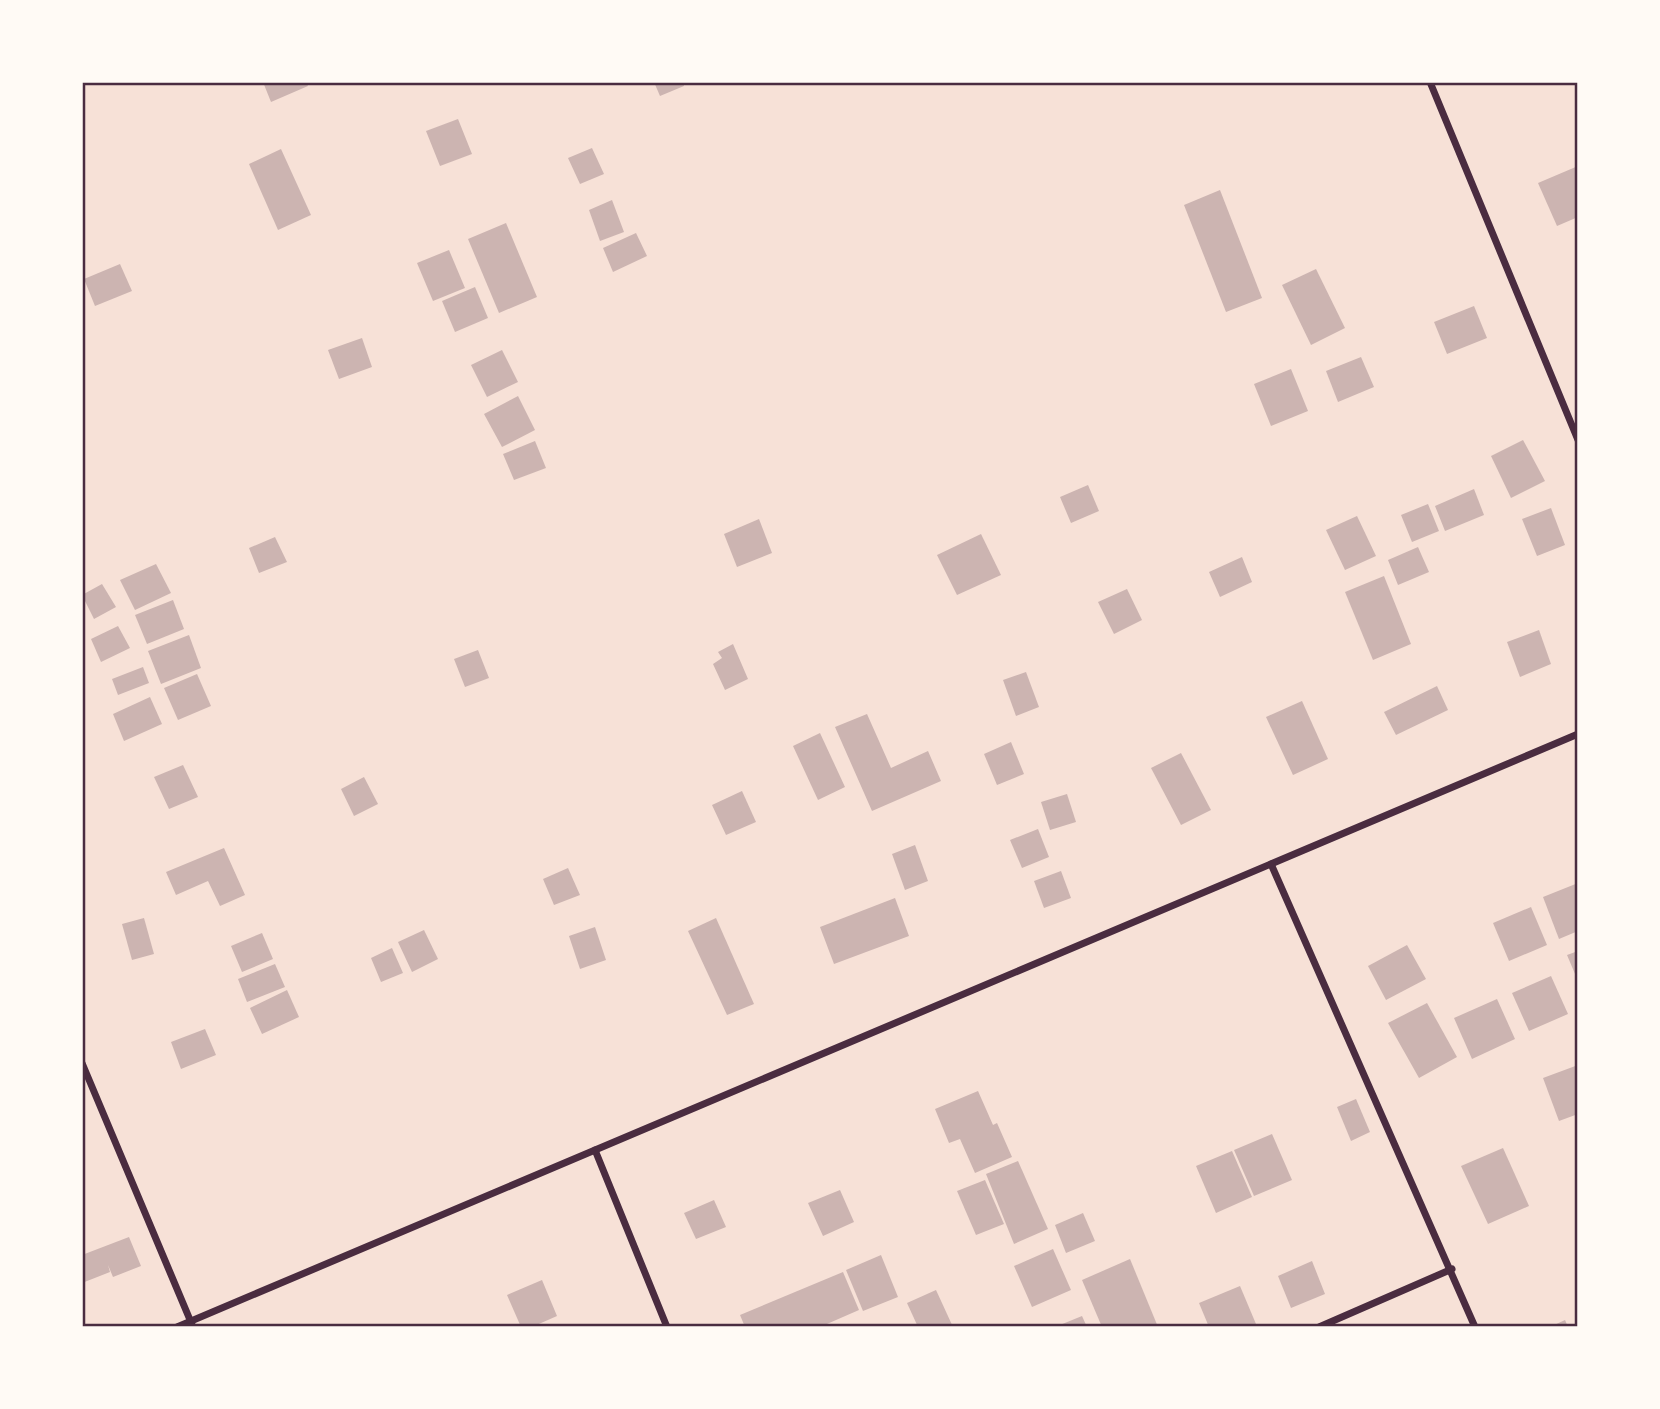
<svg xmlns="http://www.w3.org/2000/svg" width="1660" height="1409" font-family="Lato,sans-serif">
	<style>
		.building { fill: #ccb4b1 }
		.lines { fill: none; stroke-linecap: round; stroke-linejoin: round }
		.minor { stroke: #4a2c40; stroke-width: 7 }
		.neatline { fill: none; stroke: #4a2c40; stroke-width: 2.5 }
	</style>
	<rect width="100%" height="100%" fill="#f7e1d7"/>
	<g class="building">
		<path d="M263 82H306L308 86 271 102Z"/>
		<path d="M654 82H683L684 86 660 96Z"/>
		<path d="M458 119 472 154 440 166 426 131Z"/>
		<path d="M592 148 604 174 580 184 568 158Z"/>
		<path d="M281 149 311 215 278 230 249 164Z"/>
		<path d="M1578 166V217L1557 226 1538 183Z"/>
		<path d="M1220 190 1262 298 1226 312 1184 205Z"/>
		<path d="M612 200 624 232 600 241 589 210Z"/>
		<path d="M506 223 537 297 499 313 468 239Z"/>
		<path d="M636 233 647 256 613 272 603 248Z"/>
		<path d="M449 250 465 288 433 301 417 263Z"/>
		<path d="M120 264 132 291 95 306 84 279Z"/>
		<path d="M1316 269 1345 328 1311 345 1282 285Z"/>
		<path d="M475 287 488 318 455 332 442 301Z"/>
		<path d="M1474 306 1487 338 1447 354 1434 322Z"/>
		<path d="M362 338 372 367 339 379 328 350Z"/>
		<path d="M502 350 518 382 487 397 471 365Z"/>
		<path d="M1361 357 1374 387 1338 402 1326 371Z"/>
		<path d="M1291 369 1308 411 1271 426 1254 384Z"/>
		<path d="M518 396 535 430 502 447 484 414Z"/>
		<path d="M1523 440 1545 481 1511 498 1491 456Z"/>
		<path d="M535 441 546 468 514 480 503 454Z"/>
		<path d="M1088 485 1099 511 1071 523 1060 497Z"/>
		<path d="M1474 489 1484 515 1445 531 1435 506Z"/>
		<path d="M1428 504 1439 531 1412 542 1401 515Z"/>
		<path d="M1551 508 1565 545 1537 556 1522 519Z"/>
		<path d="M1357 516 1376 556 1345 570 1326 530Z"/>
		<path d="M759 519 772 553 737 567 724 534Z"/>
		<path d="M981 534 1001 575 957 595 937 555Z"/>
		<path d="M275 537 287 562 259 573 249 548Z"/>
		<path d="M1418 547 1429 572 1398 585 1388 560Z"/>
		<path d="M1242 557 1252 582 1220 597 1209 572Z"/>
		<path d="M156 564 171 593 135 610 120 580Z"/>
		<path d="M1384 576 1411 644 1373 660 1345 592Z"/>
		<path d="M102 584 116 607 94 619 82 595Z"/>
		<path d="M1127 589 1142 620 1114 634 1098 602Z"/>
		<path d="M173 600 184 629 147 644 135 615Z"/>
		<path d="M118 626 130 648 101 662 91 639Z"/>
		<path d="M1539 630 1551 664 1520 677 1507 642Z"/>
		<path d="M189 635 201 668 161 684 148 651Z"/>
		<path d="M733 644 748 679 725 690 713 664 722 658 718 652Z"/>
		<path d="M478 650 489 678 465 687 454 659Z"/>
		<path d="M143 667 149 683 118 695 112 679Z"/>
		<path d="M1026 672 1039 707 1016 716 1003 680Z"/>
		<path d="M197 674 211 706 178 720 164 688Z"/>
		<path d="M1437 686 1448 710 1396 735 1384 712Z"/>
		<path d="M150 697 162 724 124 741 113 714Z"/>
		<path d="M1302 701 1328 759 1293 775 1266 717Z"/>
		<path d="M867 714 891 768 928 751 941 781 872 811 835 727Z"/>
		<path d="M820 733 845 787 818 800 793 746Z"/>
		<path d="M1011 742 1024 774 997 785 984 754Z"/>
		<path d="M1181 753 1211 810 1181 825 1151 768Z"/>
		<path d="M183 765 198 797 169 809 154 777Z"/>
		<path d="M364 777 378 804 354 816 341 789Z"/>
		<path d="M742 791 756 822 726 835 712 805Z"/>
		<path d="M1067 794 1076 822 1050 830 1041 802Z"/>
		<path d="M1038 829 1049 857 1022 868 1010 840Z"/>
		<path d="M915 845 928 881 905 890 892 854Z"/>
		<path d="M224 848 245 895 220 906 208 881 176 895 166 872Z"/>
		<path d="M568 868 580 895 554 905 543 879Z"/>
		<path d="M1061 871 1071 898 1044 908 1034 881Z"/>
		<path d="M1578 883V931L1559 939 1543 897Z"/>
		<path d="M895 898 909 936 834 964 820 927Z"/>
		<path d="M1531 907 1547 945 1509 961 1493 923Z"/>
		<path d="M144 918 154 954 132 960 122 924Z"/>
		<path d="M716 918 754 1004 727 1015 688 931Z"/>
		<path d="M595 927 606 960 580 969 569 936Z"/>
		<path d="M424 930 438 959 412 972 398 942Z"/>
		<path d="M262 933 273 959 242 972 231 946Z"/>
		<path d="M1407 945 1426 979 1386 1000 1368 966Z"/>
		<path d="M392 948 403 973 381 982 371 958Z"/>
		<path d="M1578 951V981L1567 955Z"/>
		<path d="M275 964 285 987 247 1002 238 979Z"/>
		<path d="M1551 976 1568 1014 1529 1031 1512 993Z"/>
		<path d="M287 990 299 1017 262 1034 250 1008Z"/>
		<path d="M1497 999 1515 1039 1472 1059 1454 1018Z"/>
		<path d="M1427 1003 1457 1057 1419 1078 1388 1023Z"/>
		<path d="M205 1029 216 1055 181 1069 171 1042Z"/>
		<path d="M1578 1065V1114L1559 1121 1543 1078Z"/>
		<path d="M978 1091 993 1125 997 1123 1012 1157 975 1173 960 1139 949 1143 935 1109Z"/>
		<path d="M1356 1099 1370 1132 1351 1141 1337 1107Z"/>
		<path d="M1272 1134 1292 1180 1254 1196 1234 1150Z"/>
		<path d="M1503 1148 1529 1206 1488 1224 1461 1166Z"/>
		<path d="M1232 1151 1252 1197 1216 1213 1196 1166Z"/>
		<path d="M1018 1161 1048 1229 1014 1244 986 1174Z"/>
		<path d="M985 1180 1004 1224 976 1235 957 1191Z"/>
		<path d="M840 1190 854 1222 823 1236 808 1203Z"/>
		<path d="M714 1200 726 1227 696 1239 684 1213Z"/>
		<path d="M1083 1213 1095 1241 1066 1253 1055 1225Z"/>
		<path d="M129 1237 141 1266 113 1277 108 1265 110 1272 82 1283V1255Z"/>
		<path d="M1053 1249 1071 1290 1032 1307 1014 1266Z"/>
		<path d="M881 1255 898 1297 863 1311 846 1270Z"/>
		<path d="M1130 1259 1158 1327H1102L1082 1280Z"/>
		<path d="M1312 1261 1325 1294 1291 1308 1278 1276Z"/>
		<path d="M843 1272 859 1310 820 1327H745L740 1315Z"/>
		<path d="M542 1280 557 1316 532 1327H521L507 1295Z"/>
		<path d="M1240 1286 1256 1324 1209 1327 1199 1303Z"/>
		<path d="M936 1290 953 1327H918L907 1303Z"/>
		<path d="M1082 1316 1087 1327H1055Z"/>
		<path d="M1565 1320 1568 1327H1550Z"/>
	</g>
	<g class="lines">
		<g class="minor">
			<path d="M1430 82 1578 440"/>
			<path d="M1271 864 1475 1327"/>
			<path d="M82 1063 193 1327"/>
			<path d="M595 1150 667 1327"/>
			<path d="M177 1327 1578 734"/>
			<path d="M1319 1327 1452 1269"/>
		</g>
	</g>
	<rect width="1660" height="1409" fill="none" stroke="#fffaf5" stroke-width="168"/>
	<rect x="84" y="84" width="1492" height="1241" class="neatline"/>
</svg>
